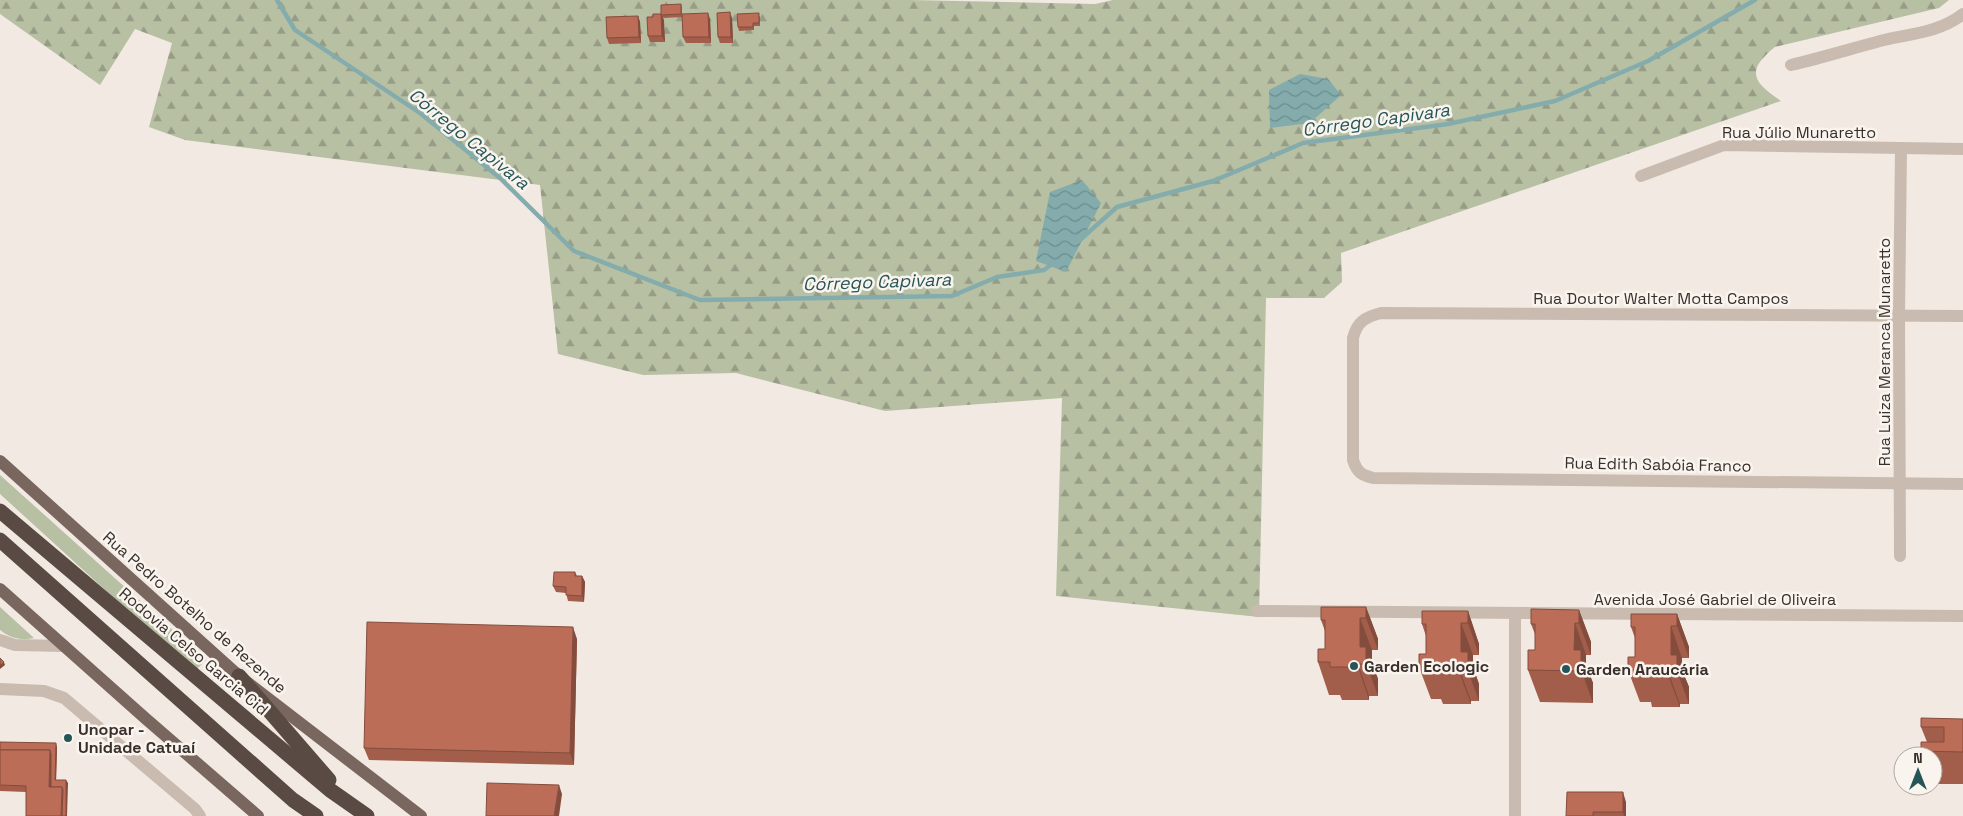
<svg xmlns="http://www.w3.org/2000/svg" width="1963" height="816" font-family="'Space Grotesk',sans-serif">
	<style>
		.green { fill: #b7c0a3 }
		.forest { fill: url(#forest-firs) }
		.water { fill: url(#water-waves) }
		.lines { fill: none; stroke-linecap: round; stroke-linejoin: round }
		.stream { stroke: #84acad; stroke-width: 4.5 }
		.minor { stroke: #c9bbaf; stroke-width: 12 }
		.major { stroke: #79675f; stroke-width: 12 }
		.highway { stroke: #594a44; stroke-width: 15 }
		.wall { fill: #a25e4b }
		.shaded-wall { fill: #844c3d }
		.building { fill: #bc6d57; stroke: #844c3d }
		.poi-dot { fill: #255557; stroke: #faf4ef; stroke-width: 2 }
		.labels { text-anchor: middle; stroke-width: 5; stroke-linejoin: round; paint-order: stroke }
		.street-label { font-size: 16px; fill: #39302c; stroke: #faf4ef }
		.poi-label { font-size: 16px; font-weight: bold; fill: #39302c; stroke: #faf4ef; text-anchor: start }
		.water-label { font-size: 18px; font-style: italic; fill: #255557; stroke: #faf4ef }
	</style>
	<defs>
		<pattern id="forest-firs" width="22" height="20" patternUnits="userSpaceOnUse" patternTransform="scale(1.25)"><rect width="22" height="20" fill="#b7c0a3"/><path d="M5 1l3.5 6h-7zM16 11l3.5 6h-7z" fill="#969c85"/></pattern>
		<pattern id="water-waves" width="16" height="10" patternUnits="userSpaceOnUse" patternTransform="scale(1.25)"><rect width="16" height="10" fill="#84acad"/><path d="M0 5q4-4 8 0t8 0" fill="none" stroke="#6d8c8d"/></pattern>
	</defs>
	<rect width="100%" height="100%" fill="#f2eae2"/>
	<g class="green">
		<path d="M0 475 206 660 195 671 182 660 0 494Z"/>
		<path d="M0 607 34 638C21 641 10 638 0 630Z"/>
	</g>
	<path class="forest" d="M0 0H910L1095 4 1113 0H1949L1939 8 1775 47C1745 71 1753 82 1781 101L1341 253 1342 282 1324 298H1266L1259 617 1056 596 1062 398 885 411 736 373 643 375 558 354 540 185 185 140 149 127 172 43 135 29 100 85 0 14Z"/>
	<g class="water">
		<path d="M1300 74 1328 79 1341 95 1310 123 1270 128 1269 90Z"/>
		<path d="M1082 180 1101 203 1066 272 1036 261 1050 192Z"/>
	</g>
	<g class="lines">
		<g class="stream">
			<path d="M277 0 295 30 420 113 500 178 574 251 700 300 952 296 997 277 1044 270 1052 264"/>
			<path d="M1081 239 1117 207 1213 181 1303 143 1448 124 1555 101 1648 61 1755 0"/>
		</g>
		<g class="minor">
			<path d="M1791 65C1821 58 1850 49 1880 41 1908 34 1939 33 1963 14"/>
			<path d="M1641 176 1724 145 1963 149"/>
			<path d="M1963 316 1381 313C1365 317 1357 322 1353 338V460C1357 472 1361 475 1373 478L1963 484"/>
			<path d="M1900 556 1899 316 1901 149"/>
			<path d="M1257 611 1963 616"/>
			<path d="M1515 614V816"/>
			<path d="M0 640 15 645 64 646"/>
			<path d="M0 689 44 691 64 698 195 809 200 816"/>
		</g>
		<g class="major">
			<path d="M0 461 239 676 421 816"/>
			<path d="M0 589 145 718 258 816"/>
		</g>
		<g class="highway">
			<path d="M0 511 330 790 367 816"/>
			<path d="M0 540 293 800 316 816"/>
			<path d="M239 676 329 780"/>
		</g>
	</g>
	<g class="wall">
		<path d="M681 4 682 7V14L710 19 711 43H686L683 37V17L663 18 665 42H650L648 36 653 17 661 14Z"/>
		<path d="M638 16 640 22 641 43 609 44 607 38Z"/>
		<path d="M760 16V26H754V30L739 31 738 27Z"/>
		<path d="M732 18 733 43H720L718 37Z"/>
		<path d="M575 572 577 576H582L585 582 584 602 568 601 566 593 556 592 553 586Z"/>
		<path d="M1366 607 1378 639V650H1372V662L1378 679V696H1369V700H1342L1340 695H1329L1318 662 1325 649V631L1321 620Z"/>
		<path d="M1579 610 1591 642V655H1586V665L1593 683V703L1540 702 1528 670 1535 650V634L1531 624Z"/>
		<path d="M1468 611 1479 644V655H1473V667L1479 684V701H1471V704H1443L1441 699H1431L1419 667 1426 654V636L1422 624Z"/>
		<path d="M1677 614 1689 647V658H1682V670L1689 687V704H1680V707H1652L1651 702H1640L1628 670 1635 657V638L1631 627Z"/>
		<path d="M577 639 574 765 369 760 364 748Z"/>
		<path d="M1963 719V784H1933V756H1923L1921 751 1927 742 1921 727Z"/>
		<path d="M0 742 57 747 56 780 68 783 26 792 0 791Z"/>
		<path d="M1626 802V816H1566Z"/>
	</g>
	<g class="shaded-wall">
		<path d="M730 12 732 18 733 43 731 37Z"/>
		<path d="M708 13 710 19 711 43 709 37Z"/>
		<path d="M661 14 664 20 665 42 662 36Z"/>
		<path d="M638 16 640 22 641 43 639 37Z"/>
		<path d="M582 576 585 582 584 602 582 596Z"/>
		<path d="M1366 607 1378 639V650L1366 618Z"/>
		<path d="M1579 610 1591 642V655L1579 623Z"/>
		<path d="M1468 611 1479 644V655L1468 623Z"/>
		<path d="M1677 614 1689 647V658L1677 626Z"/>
		<path d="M1360 618 1372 650V662L1378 679V696L1360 647Z"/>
		<path d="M1461 623 1473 655V667L1479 684V701L1461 652Z"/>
		<path d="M1575 623 1586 655V665L1593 683V703L1574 650Z"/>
		<path d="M1671 626 1682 658V670L1689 687V704L1671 655Z"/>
		<path d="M573 627 577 639 574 765 570 753Z"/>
		<path d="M4 662 5 665 0 669V665Z"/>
		<path d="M1358 664 1369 696V700L1358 667Z"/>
		<path d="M1459 668 1471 701V704L1459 672Z"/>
		<path d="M1668 671 1680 704V707L1668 675Z"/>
		<path d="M56 743 57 747 56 783 55 780Z"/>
		<path d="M50 750 52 757V790L49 787Z"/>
		<path d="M66 780 68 783 67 816H66Z"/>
		<path d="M559 785 562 794 559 816H554Z"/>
		<path d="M62 787 64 793 63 816H61Z"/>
		<path d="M1623 792 1626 802V816H1624L1623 812Z"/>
	</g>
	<g class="building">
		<path d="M681 4V14L661 15V5Z"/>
		<path d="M730 12 731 37H718L717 13Z"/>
		<path d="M708 13 709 37H683L682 14Z"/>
		<path d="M759 13V23H753V27H738L737 14Z"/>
		<path d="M653 14H661L662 36H648L647 17H653Z"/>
		<path d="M638 16 639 37 607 38 606 17Z"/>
		<path d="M554 572H575V576H582V596L566 595V587L553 586Z"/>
		<path d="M1321 607H1366V618H1360V647H1366V664H1358V667H1330V662H1318V649H1325V620H1321Z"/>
		<path d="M1531 609 1579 610V623H1575L1574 650H1581V671L1528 670V650H1535V624H1531Z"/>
		<path d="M1422 611H1468V623H1461V652H1468V668H1459V672H1431V667H1419V654H1426V624H1422Z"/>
		<path d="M1631 614H1677V626H1671V655H1677V671H1668V675H1641V670H1628V657H1635V627H1631Z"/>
		<path d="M367 622 573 627 570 753 364 748Z"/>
		<path d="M0 658 4 662 0 665Z"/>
		<path d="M1921 718 1963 719V752L1921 751V742H1944V727H1921Z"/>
		<path d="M0 742 56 743 55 780H66V816H62L63 790 62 787H51V754L50 750H0Z"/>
		<path d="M0 750H50L49 787H62L61 816H26V786L0 785Z"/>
		<path d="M487 783 559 785 554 816H486Z"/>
		<path d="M1567 792H1623V812H1593V816H1566Z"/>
	</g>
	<g class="poi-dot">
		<circle cx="1354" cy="666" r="5"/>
		<circle cx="1566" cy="669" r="5"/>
		<circle cx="68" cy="738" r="5"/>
	</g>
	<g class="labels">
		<g class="street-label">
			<text x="1799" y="138">Rua Júlio Munaretto</text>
			<text x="1661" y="304">Rua Doutor Walter Motta Campos</text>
			<text transform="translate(1884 352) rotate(-90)" y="6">Rua Luiza Meranca Munaretto</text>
			<text transform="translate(1658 464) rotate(1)" y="6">Rua Edith Sabóia Franco</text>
			<text x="1715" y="605">Avenida José Gabriel de Oliveira</text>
			<text transform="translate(195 612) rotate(41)" y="6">Rua Pedro Botelho de Rezende</text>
			<text transform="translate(194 651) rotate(40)" y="6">Rodovia Celso Garcia Cid</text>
		</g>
		<g class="poi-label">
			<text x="1364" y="672">Garden Ecologic</text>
			<text x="1576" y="675">Garden Araucária</text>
			<text x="78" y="735">Unopar -<tspan x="78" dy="18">Unidade Catuaí</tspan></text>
		</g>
		<g class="water-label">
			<text transform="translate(1376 120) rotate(-8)" y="6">Córrego Capivara</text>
			<text transform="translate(469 139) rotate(39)" y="6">Córrego Capivara</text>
			<text transform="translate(877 282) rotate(-2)" y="6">Córrego Capivara</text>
		</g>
	</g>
	<g transform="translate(1918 771)"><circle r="24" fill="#faf4ef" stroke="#ada6a1"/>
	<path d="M0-4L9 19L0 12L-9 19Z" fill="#255557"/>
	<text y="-8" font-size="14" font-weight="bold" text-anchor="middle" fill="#39302c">N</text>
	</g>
</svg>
